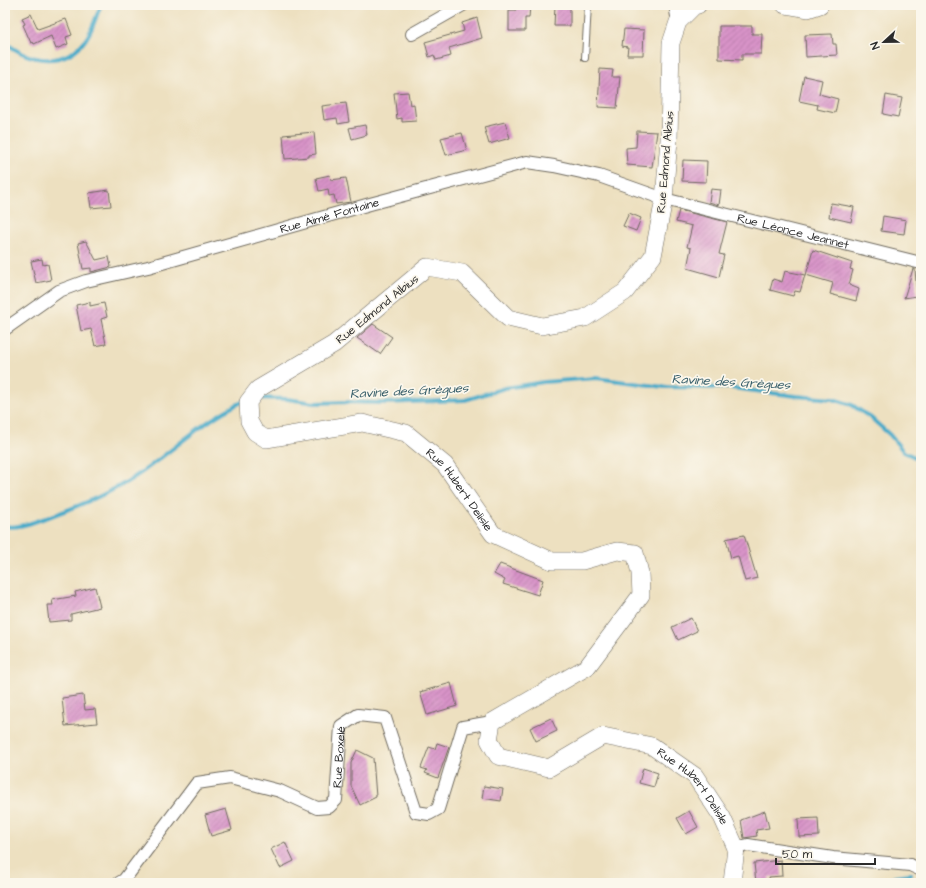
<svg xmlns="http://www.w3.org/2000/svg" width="926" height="888" font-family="'Architects Daughter',sans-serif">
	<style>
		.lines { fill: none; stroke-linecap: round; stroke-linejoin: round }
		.stream { stroke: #4aabc9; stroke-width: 4 }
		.building { fill: url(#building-hatch) }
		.service-casing { stroke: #6f6a5f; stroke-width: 8 }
		.minor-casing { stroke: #6f6a5f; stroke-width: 14 }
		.secondary-casing { stroke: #6f6a5f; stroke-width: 18 }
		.service { stroke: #fff; stroke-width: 6 }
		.minor { stroke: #fff; stroke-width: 12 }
		.secondary { stroke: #fff; stroke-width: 17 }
		.labels { text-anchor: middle; stroke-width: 3.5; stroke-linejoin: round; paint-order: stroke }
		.street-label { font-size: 12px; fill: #2b2b2b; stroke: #fbf7ec }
		.water-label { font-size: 13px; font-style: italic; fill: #375e6a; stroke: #fbf7ec }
	</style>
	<defs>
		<pattern id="building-hatch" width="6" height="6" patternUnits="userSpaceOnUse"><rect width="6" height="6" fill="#d893c8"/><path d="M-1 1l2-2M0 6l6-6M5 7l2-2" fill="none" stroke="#af78a3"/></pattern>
	</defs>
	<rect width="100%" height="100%" fill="#fbf7ec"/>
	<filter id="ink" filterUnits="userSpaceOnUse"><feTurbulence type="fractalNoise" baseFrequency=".025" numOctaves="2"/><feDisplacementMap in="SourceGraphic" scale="8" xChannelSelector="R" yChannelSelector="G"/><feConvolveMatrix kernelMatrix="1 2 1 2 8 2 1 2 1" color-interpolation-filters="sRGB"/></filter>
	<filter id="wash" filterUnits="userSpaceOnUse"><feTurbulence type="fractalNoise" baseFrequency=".012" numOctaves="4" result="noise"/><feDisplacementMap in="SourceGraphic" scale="16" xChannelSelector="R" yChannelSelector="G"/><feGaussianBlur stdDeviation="0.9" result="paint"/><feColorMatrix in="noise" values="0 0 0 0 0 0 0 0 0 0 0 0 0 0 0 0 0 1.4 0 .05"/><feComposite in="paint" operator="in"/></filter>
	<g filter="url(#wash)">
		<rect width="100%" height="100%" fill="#ede0c0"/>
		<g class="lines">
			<g class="stream">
				<path d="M5 42C30 63 65 68 86 39 93 29 96 16 101 5"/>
				<path d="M256 398 287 399 315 403 347 402 382 403 465 400 505 388 544 382 596 378 664 387 731 388 796 396 833 399 852 405 871 418 890 435 904 452 921 460"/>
				<path d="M5 526C20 529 35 521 49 517 81 505 114 492 142 472 177 447 204 420 244 401"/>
				<path d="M885 883 895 876 911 874"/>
			</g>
		</g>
		<g id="blocks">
			<g class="building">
				<path d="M516 5H530L529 18H525V31H509V10H516Z"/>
				<path d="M555 5H570V26H554Z"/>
				<path d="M31 14 38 29 66 19 72 35 66 37 68 44 56 49 51 36 34 44 33 42 31 43 23 25 25 24 22 18Z"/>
				<path d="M477 18 482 38 449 48 451 56 436 60 434 55 429 57 425 42 464 31 462 23Z"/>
				<path d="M719 26H752V34H762L761 54H742V60L719 59Z"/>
				<path d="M624 29 644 30 643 55H627L628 47 622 46Z"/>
				<path d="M832 34 833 44H836L837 55 806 57 805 35Z"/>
				<path d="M600 69 613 70 612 77H620L617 108 598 107Z"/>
				<path d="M804 76 822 80 819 94 838 99 835 113 817 109 818 105 799 101Z"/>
				<path d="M408 92 410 105 414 104 416 121 402 122V118L397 119 394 93Z"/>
				<path d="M886 95 902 98 898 117 883 114Z"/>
				<path d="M346 103 349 122 338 124 337 118 324 120 322 106Z"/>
				<path d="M505 122 510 138 489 144 484 127Z"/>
				<path d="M365 125 367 135 352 139 349 128Z"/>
				<path d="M637 131 657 132 652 167 627 165 626 148 636 147Z"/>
				<path d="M314 132 316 154 309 155V157L285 159 283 135Z"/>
				<path d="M462 133 467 150 446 155 441 138Z"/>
				<path d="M683 160 707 161 706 182 682 181Z"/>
				<path d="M330 175 331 180 346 178 351 202 336 204 334 195 329 196 328 189 319 191 316 178Z"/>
				<path d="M711 189 721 190 719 205 709 202Z"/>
				<path d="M109 190 111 206 91 208 89 193Z"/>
				<path d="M831 203 854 207 851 222 829 217Z"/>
				<path d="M679 210 727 222 719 254 724 255 719 277 687 268 691 248 687 247 692 226 676 222Z"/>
				<path d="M629 213 641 218 636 231 623 226Z"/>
				<path d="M883 216 906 220 904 234 881 231Z"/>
				<path d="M86 241 96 260 109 257 111 267 91 272V268L83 269 78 243Z"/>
				<path d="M813 250 852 263 850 269 853 270 849 285 859 289 856 301 830 294 833 283 806 275Z"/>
				<path d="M42 259 43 265 48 264 51 280 36 283 31 261Z"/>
				<path d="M913 269H915L917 296 904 298Z"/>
				<path d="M785 271 805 275 800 292 795 291 793 296 770 290 773 279 782 282Z"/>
				<path d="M90 302V306L104 303 107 317 101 319 106 344 95 346 91 329 81 331 76 305Z"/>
				<path d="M373 324 392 337 380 354 357 338Z"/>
				<path d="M744 535 757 578 745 581 738 556 731 558 726 539Z"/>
				<path d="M500 564 543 580 538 595 503 584 505 580 494 574Z"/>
				<path d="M95 587 100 607 71 614V620L49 622 47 605H53L52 600 76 596 75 592Z"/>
				<path d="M691 618 697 631 678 640 672 627Z"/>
				<path d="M451 683 457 706 427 715 420 692Z"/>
				<path d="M83 695 85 710 95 709 97 723 65 726 62 698Z"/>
				<path d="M551 718 557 731 536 741 530 728Z"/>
				<path d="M437 743 449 747 438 778 425 773 427 770 421 768 429 747 435 749Z"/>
				<path d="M357 750 373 758 376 797 360 805 351 786V763Z"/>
				<path d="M643 768 658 773 654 787 639 783Z"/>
				<path d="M484 786 503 789 501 801 482 798Z"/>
				<path d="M226 809 232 830 211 836 205 815Z"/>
				<path d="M689 811 698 827 686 834 677 818Z"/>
				<path d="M765 811 769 828 756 830 757 836 744 838 741 820Z"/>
				<path d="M818 818 819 836 799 837 798 819Z"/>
				<path d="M285 842 294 861 280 868 271 849Z"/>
				<path d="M781 860 782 876 769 877 770 883H756L754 863Z"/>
			</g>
		</g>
	</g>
	<g filter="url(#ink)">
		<use href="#blocks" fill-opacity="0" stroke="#6f6a5f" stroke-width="1"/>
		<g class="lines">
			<defs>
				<path id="service" d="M585 58 588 5"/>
				<g id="minor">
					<path d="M675 5 678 22"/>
					<path d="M412 34 463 5"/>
					<path id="s1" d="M5 329 59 291 86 281 148 267 370 204 527 162 554 166 599 176 664 199 921 263"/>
					<path d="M736 848 748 845 833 858 910 865 921 870"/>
					<path id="s2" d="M119 883 124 880 197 783 230 778 280 791 317 808 329 807 336 800 341 726 358 715 385 718 416 812 429 814 438 809 463 727 492 722"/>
				</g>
				<g id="secondary">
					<path id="s3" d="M698 5 694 6 678 22 671 43 669 140 664 199 653 256 625 292 585 318 542 326 508 318 462 273 427 267 334 344 258 389 248 402 249 421 255 432 266 439 362 423 406 433 445 465 493 534 552 561H582L617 551 635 553 640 573 641 595 587 667 492 722 489 740 498 756 549 768 603 736 652 746 695 776 722 817 736 848 732 883"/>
					<path d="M785 5 808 9 820 5"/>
				</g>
			</defs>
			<use href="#service" class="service-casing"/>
			<use href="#minor" class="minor-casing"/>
			<use href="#secondary" class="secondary-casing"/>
			<use href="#service" class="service"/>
			<use href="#minor" class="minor"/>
			<use href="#secondary" class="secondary"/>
		</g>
	</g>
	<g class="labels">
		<g class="street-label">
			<text transform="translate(665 162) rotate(-85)" y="4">Rue Edmond Albius</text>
			<text dy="4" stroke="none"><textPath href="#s1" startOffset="347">Rue Aimé Fontaine</textPath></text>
			<text dy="4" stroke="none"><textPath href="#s1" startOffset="827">Rue Léonce Jeannet</textPath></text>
			<text transform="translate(377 309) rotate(-39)" y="4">Rue Edmond Albius</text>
			<text dy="4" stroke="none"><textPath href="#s3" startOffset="1026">Rue Hubert Delisle</textPath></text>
			<text dy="4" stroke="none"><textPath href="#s2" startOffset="318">Rue Boxelé</textPath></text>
			<text dy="4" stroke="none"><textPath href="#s3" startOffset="1734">Rue Hubert Delisle</textPath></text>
		</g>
		<g class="water-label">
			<text transform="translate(731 381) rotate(3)" y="5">Ravine des Grègues</text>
			<text transform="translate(409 390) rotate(-3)" y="5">Ravine des Grègues</text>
		</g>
	</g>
	<rect width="926" height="888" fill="none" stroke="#fbf7ec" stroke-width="20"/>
	<g transform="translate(884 42) rotate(248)" stroke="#fbf7ec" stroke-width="3" paint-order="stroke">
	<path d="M0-3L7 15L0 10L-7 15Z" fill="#2b2b2b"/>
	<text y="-6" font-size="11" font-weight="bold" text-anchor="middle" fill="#2b2b2b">N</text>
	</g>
	<path d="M776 858v6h99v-6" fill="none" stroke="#2b2b2b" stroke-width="2"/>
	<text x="782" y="858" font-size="12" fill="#2b2b2b" stroke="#fbf7ec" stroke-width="3" paint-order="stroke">50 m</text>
</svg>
